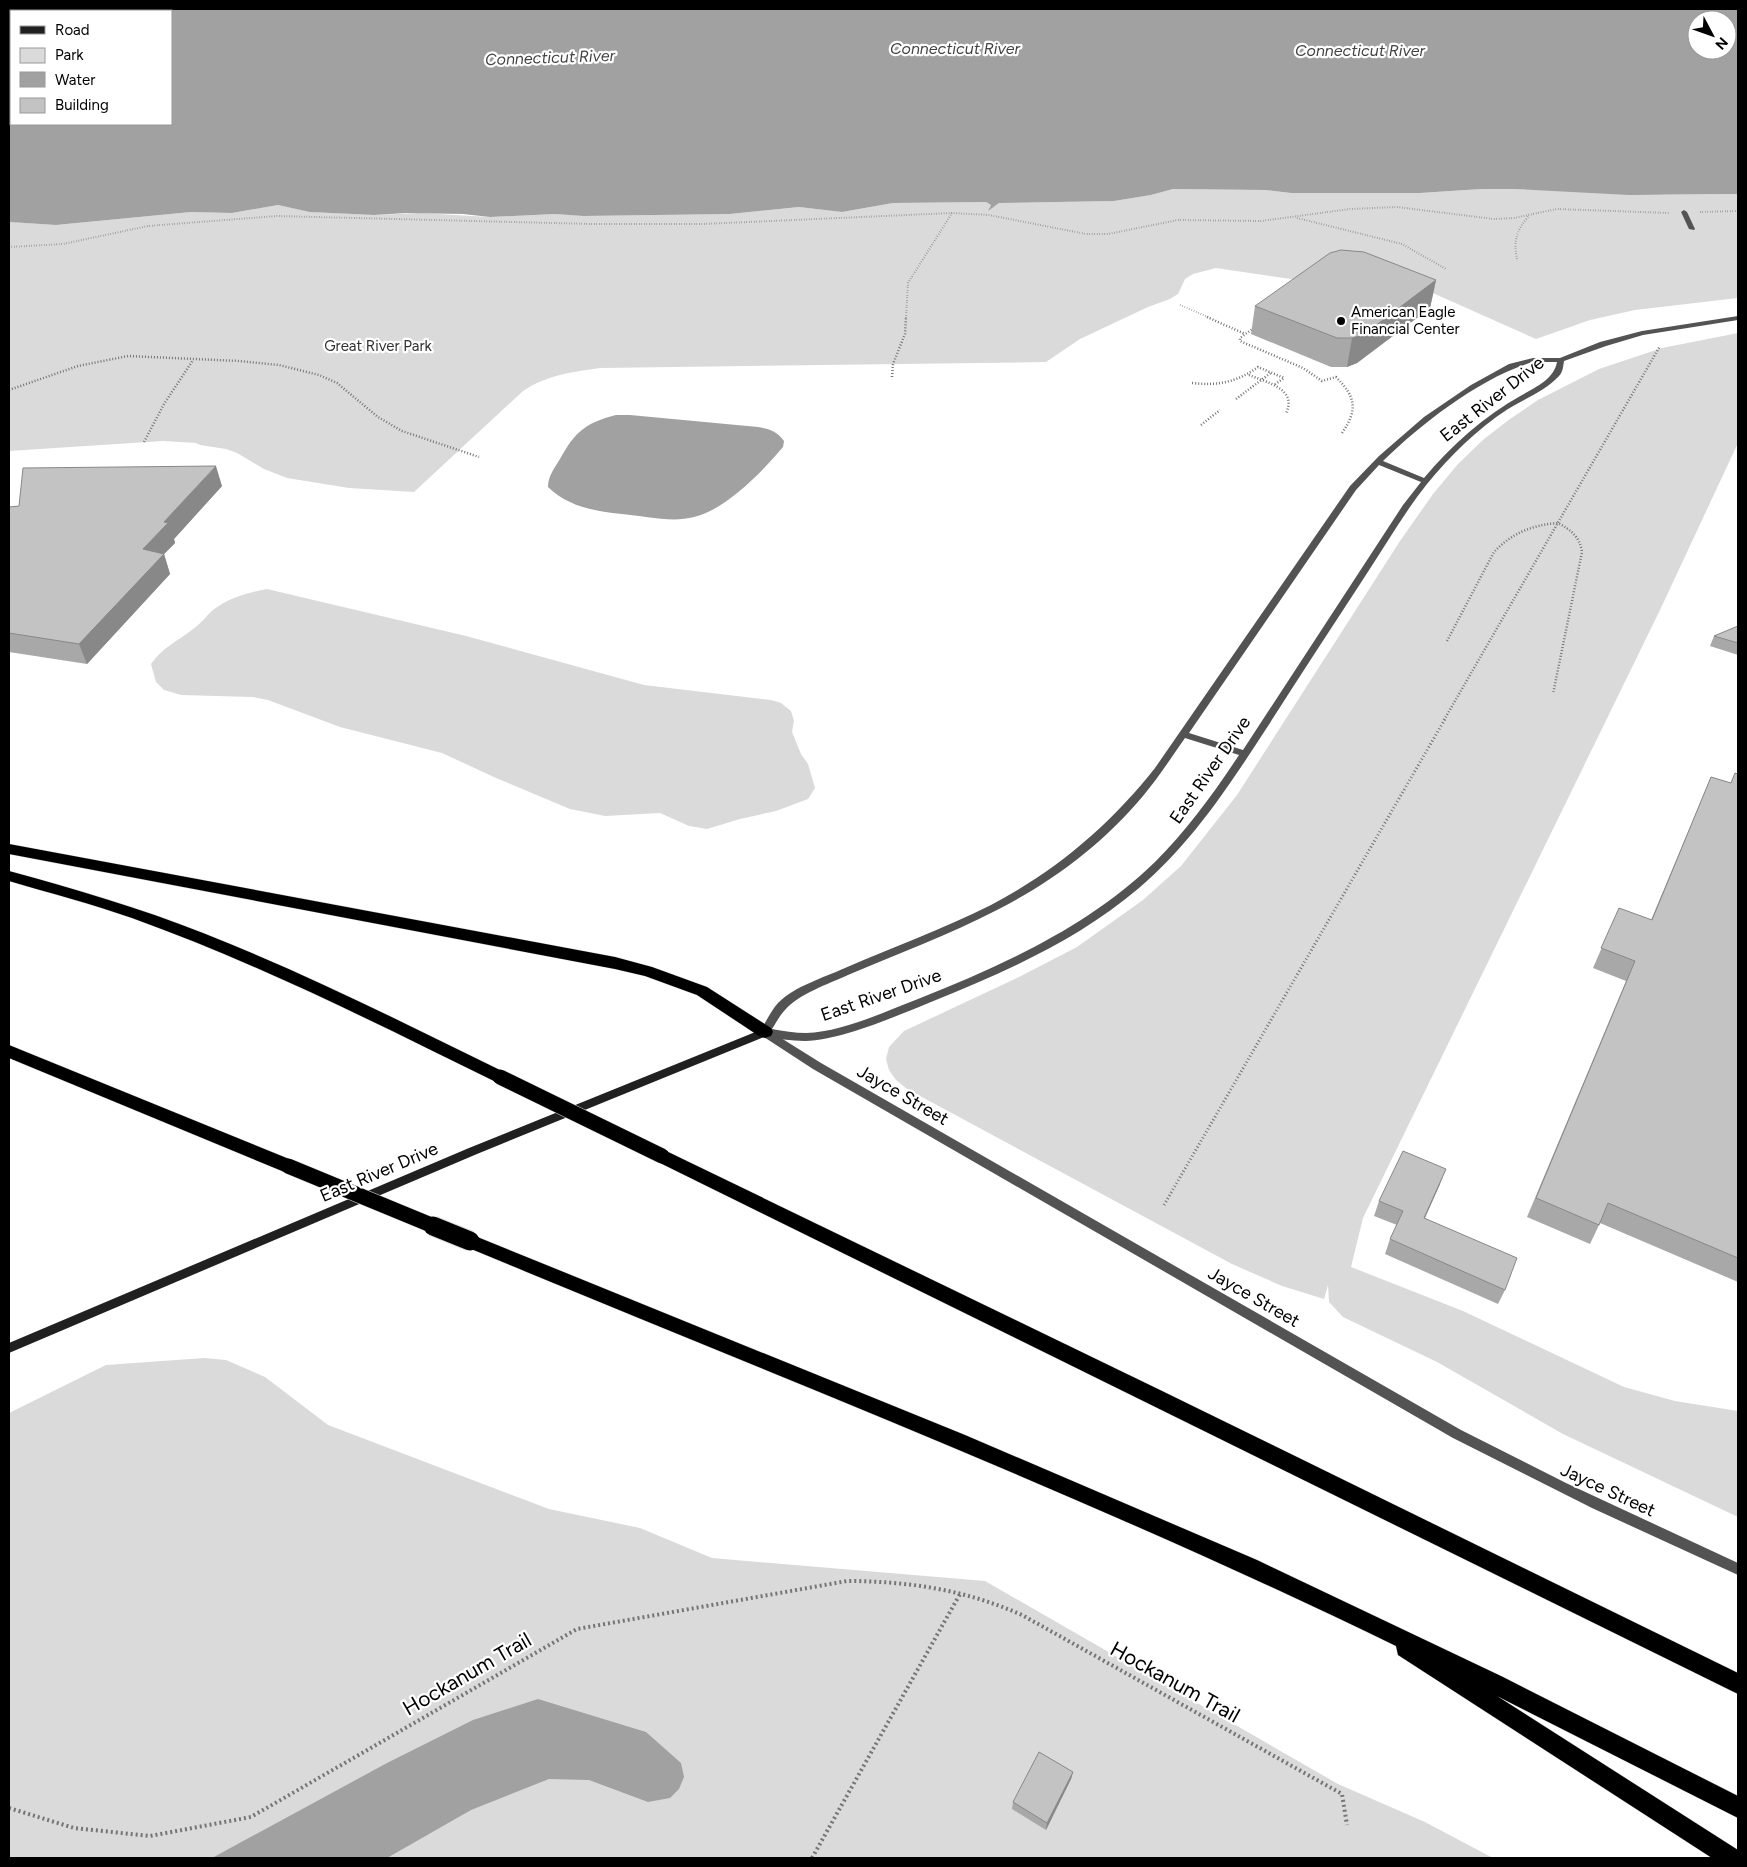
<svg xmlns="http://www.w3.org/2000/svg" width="1747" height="1867" font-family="Figtree,sans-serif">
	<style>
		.green { fill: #dadada }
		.water { fill: #a1a1a1; fill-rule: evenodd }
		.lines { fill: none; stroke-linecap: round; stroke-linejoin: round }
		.motorway-casing { stroke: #dbdbdb; stroke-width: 1 }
		.path-far3 { stroke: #757575; stroke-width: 2; stroke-dasharray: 0.5 2; stroke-linecap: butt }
		.path-far2 { stroke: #757575; stroke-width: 2.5; stroke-dasharray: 1 2; stroke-linecap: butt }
		.path-far1 { stroke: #757575; stroke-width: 3; stroke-dasharray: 1 2.5; stroke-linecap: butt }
		.path { stroke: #757575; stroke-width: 4; stroke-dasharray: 2 3; stroke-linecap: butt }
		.service { fill: #535353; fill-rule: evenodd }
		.minor { fill: #535353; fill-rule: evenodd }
		.tertiary { fill: #535353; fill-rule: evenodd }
		.secondary { fill: #202020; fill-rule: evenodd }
		.motorway { fill: #000; fill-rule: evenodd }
		.motorway-bridge-far1-casing { stroke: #dbdbdb; stroke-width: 16; stroke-linecap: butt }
		.motorway-bridge-casing { stroke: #dbdbdb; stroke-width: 21; stroke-linecap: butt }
		.motorway-bridge-far1 { stroke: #000; stroke-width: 15 }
		.motorway-bridge { stroke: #000; stroke-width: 19 }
		.wall { fill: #a8a8a8 }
		.shaded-wall { fill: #888 }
		.building { fill: #c3c3c3; stroke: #888 }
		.poi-dot { fill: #000; stroke: #fff; stroke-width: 2 }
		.labels { text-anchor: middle; stroke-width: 4.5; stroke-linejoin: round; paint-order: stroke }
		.far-poi-label { font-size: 15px; fill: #000; stroke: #fff; text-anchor: start }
		.far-park-label { font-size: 15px; fill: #313131; stroke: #fff }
		.far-water-label { font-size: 16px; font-style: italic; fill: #424242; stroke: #fff }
		.street-label { font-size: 18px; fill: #000; stroke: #fff }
		.near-street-label { font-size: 21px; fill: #000; stroke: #fff }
	</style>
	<rect width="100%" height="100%" fill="#fff"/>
	<g class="green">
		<path d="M1173 189 1265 190 1291 193H1420L1481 189H1515L1666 195 1738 194V298L1635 310 1590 320 1536 339 1435 294 1384 277 1298 280 1216 268 1193 274 1185 279 1178 294 1170 299 1148 307 1080 339 1046 362 600 368C572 372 547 375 523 391L414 492 349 488 287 478 264 469 237 453 226 449 200 445 196 443 163 441 9 451V222L56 225 191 212 232 213 278 205 313 212 374 215 420 213 490 217 555 214 583 216 730 214 799 207 842 212 893 203 986 202 991 205 989 209 999 203 1114 201 1151 195Z"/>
		<path d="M1738 333V443L1660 610 1363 1218 1351 1267 1463 1311 1624 1387 1675 1401 1738 1411V1517L1563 1434 1437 1362 1343 1317 1329 1302 1328 1285 1324 1299 1282 1286 1232 1264 907 1089 896 1080 889 1070 886 1059 889 1047 904 1031 1021 976 1077 947 1143 900 1181 866 1237 795 1400 541 1433 494 1458 464 1484 439 1510 419 1538 400 1599 369 1662 348Z"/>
		<path d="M267 589 466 636 644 685 771 700 781 703 791 711 794 721 792 732 801 754 808 764 815 788 808 799 776 811 740 819 707 829 689 826 660 813 605 816 570 809 496 778 442 753 340 727 268 700 253 697 181 695 164 690 156 682 151 664C163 647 178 641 193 629 201 624 206 616 213 610 228 598 249 592 267 589Z"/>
		<path d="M204 1358 226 1360 265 1377 328 1425 549 1509 640 1528 712 1558 985 1581 1338 1784 1425 1822 1493 1858H9V1413L106 1365Z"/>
	</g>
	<g class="water">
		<path d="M9 9H1738V194L1629 195 1515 189H1481L1420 193H1291L1265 190 1173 189 1151 195 1114 201 999 203 988 211 991 205 986 202 893 203 842 212 799 207 730 214 583 216 555 214 490 217 463 214 406 213 374 215 310 212 278 205 232 213 191 212 56 225 9 222ZM11 11H171V124H11ZM1697 20H1727V50H1697Z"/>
		<path d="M616 415H630L758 427C769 429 777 431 784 441L783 447C763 471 725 510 694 517 672 523 645 516 622 514 594 511 569 507 548 487 548 476 554 469 560 459 575 432 585 423 616 415Z"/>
		<path d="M538 1699 646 1732 681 1763 684 1777 679 1789 670 1798 648 1802 589 1780 549 1779 471 1810 387 1858H212L387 1763 473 1720Z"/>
	</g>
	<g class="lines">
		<defs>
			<g id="motorway">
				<path d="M9 844 615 957 652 967 707 987 771 1028 773 1032 771 1036 765 1038 759 1036 697 995 645 976 615 969 9 854Z"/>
				<path d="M9 871C75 889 140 908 203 933 307 974 406 1024 506 1073L508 1077 506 1081 500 1083 494 1081C376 1023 257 963 132 918 92 904 50 893 9 881Z"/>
				<path d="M9 1045 294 1161 296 1166 294 1171 288 1173 282 1171 9 1058Z"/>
				<path d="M662 1149 1160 1390 1738 1673V1694L656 1161 654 1156 656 1151Z"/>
				<path d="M470 1234 965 1435 1257 1560 1503 1677 1738 1796V1818L1497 1696 1738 1850V1858H1712L1398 1655 1396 1646C1092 1498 776 1376 464 1246L461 1241 464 1236Z"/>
			</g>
		</defs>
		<use href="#motorway" class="motorway-casing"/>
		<g class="path-far3">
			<path d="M1700 212 1738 211"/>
			<path d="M1297 218 1402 244 1446 269"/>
			<path d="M9 247 63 244 148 226 277 216 592 224H703L952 213 989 215 1086 234H1108L1178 220 1261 221 1350 209 1397 207 1494 219 1514 218 1557 209 1669 213"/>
			<path d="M1517 259C1513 241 1517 229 1529 216"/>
			<path d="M1180 305 1210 318"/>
			<path d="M906 318 908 283 952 213"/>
		</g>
		<g class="path-far2">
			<path d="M1207 317 1245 334"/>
			<path d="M1254 328 1240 338V341L1303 368 1322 381 1336 377C1356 397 1358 410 1342 433"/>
			<path d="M1249 375C1266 382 1298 389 1286 413"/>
			<path d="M892 377 893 364 905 334 906 317"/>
			<path d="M1192 383C1218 386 1237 382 1258 367L1284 378 1274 385"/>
			<path d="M9 390 78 366 128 356 239 361 279 365 319 375 337 383 378 417 402 431 479 457"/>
			<path d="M1236 399 1272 372"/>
			<path d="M1201 425 1220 410"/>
			<path d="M144 442 164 404 193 360"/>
			<path d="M1447 641 1494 552C1512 533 1532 525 1558 523 1571 530 1580 537 1582 552L1553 694"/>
			<path d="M1444 720 1660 346"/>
		</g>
		<path class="path-far1" d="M1164 1205 1445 719"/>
		<g class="path">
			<path d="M9 1808 74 1828 150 1836 251 1817 577 1629 847 1581C908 1581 966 1590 1022 1615L1342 1794 1347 1825"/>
			<path d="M812 1858 960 1594"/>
		</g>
		<path class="service" d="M1684 210 1687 212 1695 229 1694 230 1689 229 1681 212Z"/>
		<path class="minor" d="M765 1028 821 1063 1461 1430 1566 1483 1738 1563V1575L1592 1508 1453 1438 813 1069 761 1035 760 1032 761 1029Z"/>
		<path class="tertiary" d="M1738 316V320L1643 335 1606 346 1564 361C1563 367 1563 372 1559 376 1545 391 1524 399 1508 409 1477 429 1450 456 1427 484 1403 514 1384 548 1362 581 1330 630 1298 679 1266 729 1229 786 1191 844 1139 888 1078 940 1005 972 931 1002 896 1016 842 1040 805 1041 791 1041 775 1039 761 1035L760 1032C765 1023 771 1011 778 1003 795 986 823 978 845 968 893 947 943 929 991 905 1056 871 1110 825 1155 768L1350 486 1379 456 1424 417 1471 385 1509 364 1533 358H1560L1600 342 1642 331ZM1533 362H1557C1554 379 1536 387 1522 395 1484 416 1452 445 1424 478L1383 461C1422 423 1481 377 1533 362ZM1379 465 1421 482 1403 505 1243 750 1189 733 1356 490ZM1185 738 1239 755C1214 793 1187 830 1155 862 1088 927 1003 965 918 999 884 1012 842 1032 806 1033 795 1033 783 1031 772 1029 776 1023 780 1015 785 1010 799 994 828 984 848 975 897 954 949 935 997 910 1052 882 1103 844 1143 796 1158 778 1171 758 1185 738Z"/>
		<path class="secondary" d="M765 1028 769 1029 770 1032 769 1035 477 1154 9 1353V1343L469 1148Z"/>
		<use href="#motorway" class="motorway"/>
		<defs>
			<g id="motorway-bridge-far1">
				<path d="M500 1077 662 1156"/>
				<path d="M288 1166 436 1227"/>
			</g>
			<path id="motorway-bridge" d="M433 1226 470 1241"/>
		</defs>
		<use href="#motorway-bridge-far1" class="motorway-bridge-far1-casing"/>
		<use href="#motorway-bridge" class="motorway-bridge-casing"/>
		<use href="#motorway-bridge-far1" class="motorway-bridge-far1"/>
		<use href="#motorway-bridge" class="motorway-bridge"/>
	</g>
	<g class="wall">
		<path d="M1436 280 1430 308 1357 363 1347 367H1331L1251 334 1255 306Z"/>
		<path d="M222 486 174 539 175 543 164 554 170 574 87 664 9 652V507Z"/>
		<path d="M1738 626V655L1710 646 1714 636Z"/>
		<path d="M1735 773 1738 774V1282L1600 1223 1590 1244 1527 1217 1626 981 1593 968 1619 908 1651 920 1711 777 1731 783Z"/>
		<path d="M1440 1184 1425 1218 1505 1290 1498 1304 1385 1254 1390 1239 1397 1225 1374 1216 1379 1201Z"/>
		<path d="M1073 1772 1071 1779 1046 1830 1012 1809 1013 1802Z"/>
	</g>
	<g class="shaded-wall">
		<path d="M1436 280 1430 308 1357 363 1347 367 1352 338Z"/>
		<path d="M216 466 222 486 174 539 175 543 164 554 170 574 87 664 79 644 143 549 164 522Z"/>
		<path d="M1446 1169 1440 1184 1418 1233 1424 1218Z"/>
		<path d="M1073 1772 1071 1779 1046 1830 1047 1823Z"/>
	</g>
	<g class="building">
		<path d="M1341 250 1364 252 1436 280 1363 335 1352 338H1337L1255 306 1330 253Z"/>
		<path d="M216 466 164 522 168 523 143 549 164 554 79 644 9 633V507L19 506 23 468Z"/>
		<path d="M1738 626V643L1714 636Z"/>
		<path d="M1735 773 1738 774V1258L1608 1203 1599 1225 1536 1198 1635 961 1601 948 1619 908 1652 920 1711 777 1731 783Z"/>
		<path d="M1403 1151 1446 1169 1424 1218 1517 1258 1505 1290 1390 1239 1403 1211 1379 1201Z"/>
		<path d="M1039 1752 1073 1772 1047 1823 1013 1802Z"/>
	</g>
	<circle class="poi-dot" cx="1341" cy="321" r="5"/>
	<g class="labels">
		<g class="far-poi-label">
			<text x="1351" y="317">American Eagle<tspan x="1351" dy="17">Financial Center</tspan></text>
		</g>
		<g class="far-park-label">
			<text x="378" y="351">Great River Park</text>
		</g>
		<g class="far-water-label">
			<text x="955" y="54">Connecticut River</text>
			<text x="1360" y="56">Connecticut River</text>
			<text transform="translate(550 57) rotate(-2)" y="6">Connecticut River</text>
		</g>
		<g class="street-label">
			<text transform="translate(1492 399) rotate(-38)" y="6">East River Drive</text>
			<text transform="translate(1210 770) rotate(-55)" y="6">East River Drive</text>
			<text transform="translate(881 995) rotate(-19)" y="6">East River Drive</text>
			<text transform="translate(903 1095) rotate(30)" y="6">Jayce Street</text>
			<text transform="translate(379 1172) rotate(-23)" y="6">East River Drive</text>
			<text transform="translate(1254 1297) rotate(30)" y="6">Jayce Street</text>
			<text transform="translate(1608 1490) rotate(25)" y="6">Jayce Street</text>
		</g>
		<g class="near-street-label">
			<text transform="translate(467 1674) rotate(-30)" y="7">Hockanum Trail</text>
			<text transform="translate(1175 1682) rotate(29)" y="7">Hockanum Trail</text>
		</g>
	</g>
	<rect width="1747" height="1867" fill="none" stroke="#000000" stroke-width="20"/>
	<rect x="10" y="10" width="162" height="115" fill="#ffffff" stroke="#999999"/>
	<rect x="20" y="26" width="25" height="8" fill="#202020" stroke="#999999"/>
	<text x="55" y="35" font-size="15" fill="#000000">Road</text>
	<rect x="20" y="48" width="25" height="15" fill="#dadada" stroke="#999999"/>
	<text x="55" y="60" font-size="15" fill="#000000">Park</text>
	<rect x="20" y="72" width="25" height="15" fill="#a1a1a1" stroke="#999999"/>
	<text x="55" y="85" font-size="15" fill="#000000">Water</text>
	<rect x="20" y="98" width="25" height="15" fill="#c3c3c3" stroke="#999999"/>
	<text x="55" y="110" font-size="15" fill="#000000">Building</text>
	<g transform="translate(1712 35) rotate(131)"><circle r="24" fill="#ffffff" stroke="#999999"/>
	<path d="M0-4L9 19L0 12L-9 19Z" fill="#000000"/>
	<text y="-8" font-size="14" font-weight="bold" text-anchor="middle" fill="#000000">N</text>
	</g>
</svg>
